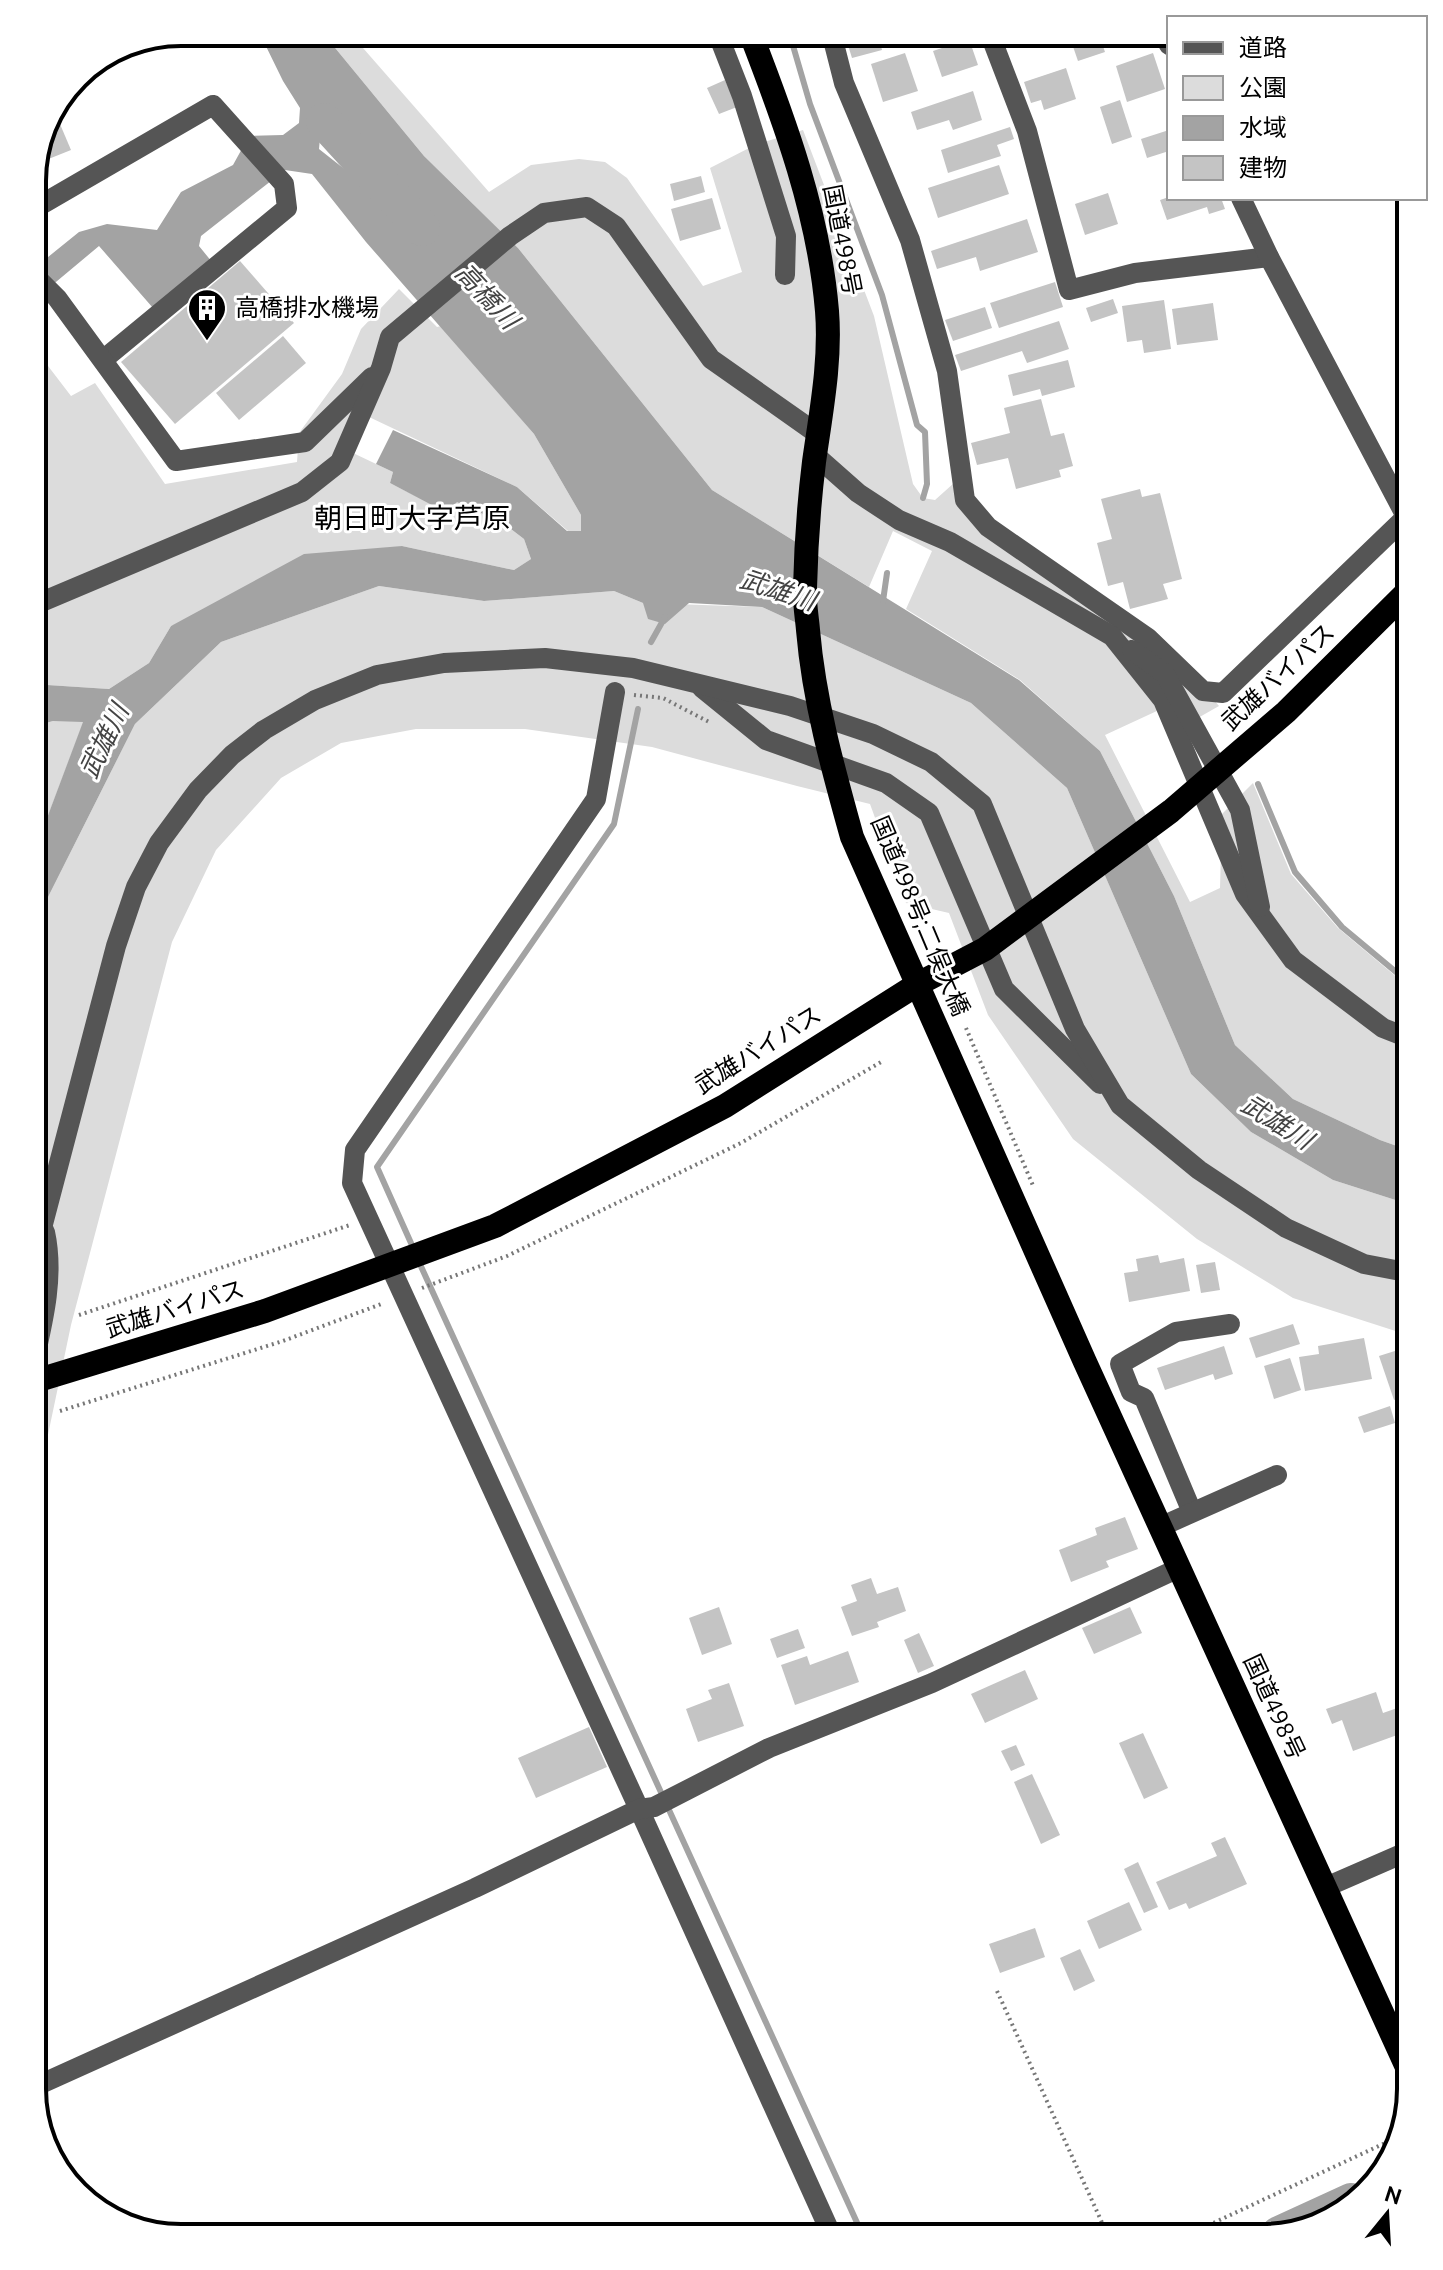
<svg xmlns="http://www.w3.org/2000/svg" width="1443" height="2270" font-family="Ubuntu,'Noto Sans JP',sans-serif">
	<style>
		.green { fill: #dcdcdc }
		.water { fill: #a3a3a3; fill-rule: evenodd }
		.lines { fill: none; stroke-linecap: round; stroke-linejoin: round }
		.stream { stroke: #a3a3a3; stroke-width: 6 }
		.river { stroke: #a3a3a3; stroke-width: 36 }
		.building { fill: #c4c4c4 }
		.path { stroke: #777; stroke-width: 4; stroke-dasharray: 2 4; stroke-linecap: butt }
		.minor { stroke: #555; stroke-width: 20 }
		.highway { stroke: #000; stroke-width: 24 }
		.labels { text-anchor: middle; stroke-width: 6; stroke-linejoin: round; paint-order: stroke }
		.street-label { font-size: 24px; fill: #000; stroke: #fff }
		.poi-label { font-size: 24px; fill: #000; stroke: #fff; text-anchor: start }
		.water-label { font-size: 26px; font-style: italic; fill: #444; stroke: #fff }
		.quarter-label { font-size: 28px; fill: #000; stroke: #fff }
		.rim { fill: none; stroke: #000; stroke-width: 4 }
	</style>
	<rect width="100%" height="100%" fill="#fff"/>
	<g class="green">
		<path d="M322 32H349L489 192 531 165 579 159 605 162 627 178 703 286 742 272 710 168 755 145 803 130 874 316 913 484 923 498 935 500 954 483 994 522 1164 640 1219 706 1182 727 1159 710 1105 735 1190 902 1220 888 1222 814 1253 783 1291 874 1338 928 1399 979 1411 984V1151L1380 1140 1293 1099 1235 1045 1174 896 1100 751 1020 680 906 609 932 551 893 531 869 587 712 490 518 248 424 156Z"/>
		<path d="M399 289 437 327 441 326 534 434 581 515V531H568L517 487 369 417 353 453 393 472 390 483 447 512 457 501 503 523 524 539 531 559 514 570 402 546 171 626 149 663 109 689 32 684V345L71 396 95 383 165 484 297 462 299 433 342 374 361 329Z"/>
		<path d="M379 586 484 601 614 591 643 603 762 607 971 703 1067 788 1191 1074 1251 1132 1333 1180 1411 1205V1336L1293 1298 1197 1239 1073 1139 988 1015 949 913 906 903 870 804 797 786 652 747 525 729H416L341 743 281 778 216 850 172 942 71 1325 32 1511V955L42 909 135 724 221 642Z"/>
		<path d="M53 721H84L32 858V727Z"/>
	</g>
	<path class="water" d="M259 32H322L424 156 518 248 712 490 1019 680 1100 751 1174 896 1235 1045 1293 1099 1380 1140 1411 1151V1205L1333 1180 1251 1132 1191 1074 1067 788 971 703 762 607 689 603 665 624 648 619 643 603 614 591 484 601 379 586 221 642 135 724 42 909 32 955V858L83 722 53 721 32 727V684L109 689 149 663 171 626 304 554 402 546 514 570 531 559 524 539 503 523 457 502 447 513 390 483 393 472 376 464 393 430 517 487 567 531H581V515L534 434 366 242 312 174 285 170 201 236 199 246 212 262 153 308 99 246 32 302V270L79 232 107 224 157 230 181 192 233 165 249 136 283 135 299 123 300 108 283 81ZM320 138 384 172 392 184 385 201 319 149Z"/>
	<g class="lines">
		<g class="stream">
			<path d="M789 32 810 104 882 295 917 425 925 432 927 484 923 498"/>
			<path d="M883 601 887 573"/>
			<path d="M651 642 665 617"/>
			<path d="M1258 784 1295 872 1342 927 1402 977 1411 981"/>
			<path d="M415 1252 377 1167 614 824 638 709"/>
			<path d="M419 1262C565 1588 717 1912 864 2238"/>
		</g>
		<g class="river">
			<path d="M324 121 422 228"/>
			<path d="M1279 2234 1351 2201"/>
		</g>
	</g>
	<g class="building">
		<path d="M869 32H877L882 50 852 58 846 39Z"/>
		<path d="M1008 32H1026L1027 33 1010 38Z"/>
		<path d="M1068 32H1098L1105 52 1078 61Z"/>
		<path d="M969 39 978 65 942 77 933 51Z"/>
		<path d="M905 53 918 91 883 102 871 64Z"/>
		<path d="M1153 53 1165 89 1127 102 1116 66Z"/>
		<path d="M1066 68 1076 99 1044 110 1041 100 1031 103 1024 82Z"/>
		<path d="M725 80 737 107 719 114 707 88Z"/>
		<path d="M973 91 982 120 953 130 949 120 917 130 911 112Z"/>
		<path d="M1120 100 1132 137 1112 144 1100 107Z"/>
		<path d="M57 117 71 150 36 164Z"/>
		<path d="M1010 127 1014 139 997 145 1001 156 948 173 941 150Z"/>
		<path d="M1169 130V151L1147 158 1141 139Z"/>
		<path d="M999 165 1009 194 938 218 928 188Z"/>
		<path d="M701 176 705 192 674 201 670 184Z"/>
		<path d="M1108 193 1118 224 1085 235 1075 204Z"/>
		<path d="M1169 197 1221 198 1225 209 1209 214 1207 207 1167 220 1160 200Z"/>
		<path d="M712 198 721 229 680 241 671 209Z"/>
		<path d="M1027 219 1038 252 980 271 976 257 937 269 931 251Z"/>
		<path d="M240 261 294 323 175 424 121 362Z"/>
		<path d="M1055 282 1063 307 999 328 990 303Z"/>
		<path d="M1113 299 1118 313 1091 322 1086 308Z"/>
		<path d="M1164 300 1171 349 1144 353 1142 340 1127 342 1122 306Z"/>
		<path d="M1213 303 1218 340 1177 345 1172 309Z"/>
		<path d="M985 307 992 328 953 341 945 320Z"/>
		<path d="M1059 321 1069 349 1027 363 1022 351 961 371 955 355Z"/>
		<path d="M283 336 306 363 239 420 216 393Z"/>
		<path d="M1068 360 1075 387 1042 396 1040 389 1013 396 1008 375Z"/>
		<path d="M1041 399 1051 436 1064 433 1073 466 1059 470 1061 477 1016 489 1008 458 977 465 971 443 1010 433 1004 408Z"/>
		<path d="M1140 489 1142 497 1160 493 1182 579 1163 584 1168 599 1130 609 1123 582 1108 586 1097 543 1112 539 1101 499Z"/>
		<path d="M1158 1255 1160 1263 1184 1258 1190 1291 1129 1302 1124 1273 1138 1271 1136 1259Z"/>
		<path d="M1215 1262 1220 1290 1201 1293 1196 1265Z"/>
		<path d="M1293 1324 1300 1344 1256 1358 1249 1338Z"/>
		<path d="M1364 1338 1372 1379 1305 1391 1299 1357 1319 1354 1318 1346Z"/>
		<path d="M1224 1346 1233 1374 1215 1380 1213 1374 1165 1390 1157 1368Z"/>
		<path d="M1398 1350 1411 1394 1394 1400 1379 1356Z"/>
		<path d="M1290 1358 1301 1390 1274 1399 1264 1366Z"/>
		<path d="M1390 1406 1395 1423 1364 1433 1358 1417Z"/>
		<path d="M1125 1517 1138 1549 1106 1561 1109 1567 1071 1582 1059 1550 1097 1535 1095 1528Z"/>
		<path d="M871 1578 877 1594 898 1587 906 1611 877 1622 879 1627 852 1636 841 1607 857 1601 851 1585Z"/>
		<path d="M719 1607 732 1644 702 1655 689 1618Z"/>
		<path d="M1130 1607 1142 1633 1094 1654 1082 1628Z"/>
		<path d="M798 1629 805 1648 777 1658 770 1639Z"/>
		<path d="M919 1633 934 1666 918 1673 904 1640Z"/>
		<path d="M848 1651 859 1682 795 1705 781 1665 807 1656 810 1665Z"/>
		<path d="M1025 1670 1038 1699 985 1723 971 1694Z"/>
		<path d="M729 1683 744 1726 698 1742 686 1709 712 1699 708 1690Z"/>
		<path d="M1376 1692 1383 1713 1403 1706 1411 1730 1353 1751 1342 1720 1332 1724 1326 1709Z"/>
		<path d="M589 1727 607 1767 536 1798 518 1758Z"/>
		<path d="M1143 1733 1168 1788 1144 1799 1119 1743Z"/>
		<path d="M1016 1745 1025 1765 1011 1771 1001 1751Z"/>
		<path d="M1032 1774 1060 1835 1041 1844 1014 1782Z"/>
		<path d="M1225 1837 1247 1884 1189 1909 1186 1903 1169 1910 1156 1882 1217 1856 1211 1843Z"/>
		<path d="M1138 1862 1158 1907 1144 1913 1124 1869Z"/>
		<path d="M1129 1902 1142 1930 1099 1949 1087 1921Z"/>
		<path d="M1035 1928 1045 1957 1000 1973 989 1944Z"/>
		<path d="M1080 1949 1095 1981 1074 1991 1060 1958Z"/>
	</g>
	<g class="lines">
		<g class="path">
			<path d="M634 695 663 698 711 723"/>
			<path d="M966 1028 1034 1188"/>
			<path d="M422 1288 507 1256 741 1143 883 1061"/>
			<path d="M79 1315 350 1225"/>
			<path d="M60 1411 283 1341 384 1303"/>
			<path d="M997 1991 1109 2238"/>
			<path d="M1181 2238 1398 2137"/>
		</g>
		<g class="minor">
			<path d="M717 32 742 96 786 236 785 275"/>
			<path d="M831 32 844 83 910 240 947 371 965 500 988 527 1148 638 1203 691 1223 693 1406 517"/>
			<path d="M994 32V45L1027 131 1069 290 1135 273 1269 257"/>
			<path d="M1163 32 1169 45"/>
			<path d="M1241 198 1269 257 1411 526"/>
			<path d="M32 210 213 105 284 184 287 208 104 359"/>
			<path d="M32 273 57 298 176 461 305 442 372 377"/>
			<path d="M815 455 858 493 899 520 950 542 1112 636 1163 700 1245 894 1293 960 1383 1028 1411 1039"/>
			<path d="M32 606 302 492 340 462 381 368 390 337 510 236 544 213 587 207 616 226 711 359 819 435"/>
			<path d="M1132 650 1165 674 1240 810 1260 907"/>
			<path d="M702 688 766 740 886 783 929 813 1004 989 1100 1084"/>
			<path d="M615 692 596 799 355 1150 352 1183 639 1809 833 2238"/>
			<path d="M32 1266 116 946 136 887 159 843 198 790 232 755 264 730 315 700 377 675 444 663 545 658 633 668 790 706 873 734 931 762 982 804 1075 1029 1120 1105 1199 1170 1286 1228 1364 1264 1411 1273"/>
			<path d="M32 1370C42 1326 55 1278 45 1232"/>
			<path d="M1192 1512 1144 1398 1131 1392 1120 1364 1176 1332 1230 1324"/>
			<path d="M1160 1527 1277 1475"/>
			<path d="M1326 1887 1411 1850"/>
			<path d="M32 2088 475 1888 639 1809 654 1807 769 1748 932 1683 1179 1568"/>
		</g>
		<g class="highway">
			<path d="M750 32C785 122 819 214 827 311 831 361 821 412 814 462 809 503 806 546 805 588 804 602 807 617 808 630 814 701 833 769 852 837L1085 1362 1411 2076"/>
			<path d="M32 1382 265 1311 495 1226 725 1106 918 984 985 949 1171 811 1286 712 1411 588"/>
		</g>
	</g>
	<defs>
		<symbol id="building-pin" viewBox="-11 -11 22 30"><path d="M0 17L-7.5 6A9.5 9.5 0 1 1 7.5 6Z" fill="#000" stroke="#fff"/><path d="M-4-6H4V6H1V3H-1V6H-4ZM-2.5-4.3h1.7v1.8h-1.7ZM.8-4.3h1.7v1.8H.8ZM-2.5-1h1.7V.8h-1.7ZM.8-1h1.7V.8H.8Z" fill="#fff"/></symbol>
	</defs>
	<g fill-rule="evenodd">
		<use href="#building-pin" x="185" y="286" width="44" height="60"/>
	</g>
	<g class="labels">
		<g class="street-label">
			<text transform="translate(842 240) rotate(79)" y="8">国道498号</text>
			<text transform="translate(1278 677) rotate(-43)" y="8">武雄バイパス</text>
			<text transform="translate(920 916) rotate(67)" y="8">国道498号;二俣大橋</text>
			<text transform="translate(758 1050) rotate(-32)" y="8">武雄バイパス</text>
			<text transform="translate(175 1309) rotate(-17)" y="8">武雄バイパス</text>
			<text transform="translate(1274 1707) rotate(65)" y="8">国道498号</text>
		</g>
		<g class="poi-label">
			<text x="235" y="316">高橋排水機場</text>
		</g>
		<g class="water-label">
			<text transform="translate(487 296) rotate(47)" y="9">高橋川</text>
			<text transform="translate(778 590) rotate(18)" y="9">武雄川</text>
			<text transform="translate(104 741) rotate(-64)" y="9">武雄川</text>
			<text transform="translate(1277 1122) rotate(32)" y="9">武雄川</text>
		</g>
		<g class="quarter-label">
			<text x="412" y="528">朝日町大字芦原</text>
		</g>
	</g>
	<path d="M0 0H1443V2270H0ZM181 46H1262A135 135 0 0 1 1397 181V2089A135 135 0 0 1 1262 2224H181A135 135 0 0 1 46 2089V181A135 135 0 0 1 181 46Z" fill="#fff" fill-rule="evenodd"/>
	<path class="rim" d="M181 46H1262A135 135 0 0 1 1397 181V2089A135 135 0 0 1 1262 2224H181A135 135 0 0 1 46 2089V181A135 135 0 0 1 181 46Z"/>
	<rect x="1167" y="16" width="260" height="184" fill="#ffffff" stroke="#999999" stroke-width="2"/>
	<rect x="1183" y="42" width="40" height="12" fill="#555555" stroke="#999999" stroke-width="2"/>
	<text x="1239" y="56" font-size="24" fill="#000000">道路</text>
	<rect x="1183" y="76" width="40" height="24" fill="#dcdcdc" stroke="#999999" stroke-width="2"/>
	<text x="1239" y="96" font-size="24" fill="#000000">公園</text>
	<rect x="1183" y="116" width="40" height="24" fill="#a3a3a3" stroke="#999999" stroke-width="2"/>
	<text x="1239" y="136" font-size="24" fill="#000000">水域</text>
	<rect x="1183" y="156" width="40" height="24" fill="#c4c4c4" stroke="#999999" stroke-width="2"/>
	<text x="1239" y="176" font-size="24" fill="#000000">建物</text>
	<g transform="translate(1387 2214) rotate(18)" stroke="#ffffff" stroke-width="6" paint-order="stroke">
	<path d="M0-6L14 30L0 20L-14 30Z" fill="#000000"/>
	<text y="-12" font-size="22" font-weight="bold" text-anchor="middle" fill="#000000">N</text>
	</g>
</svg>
